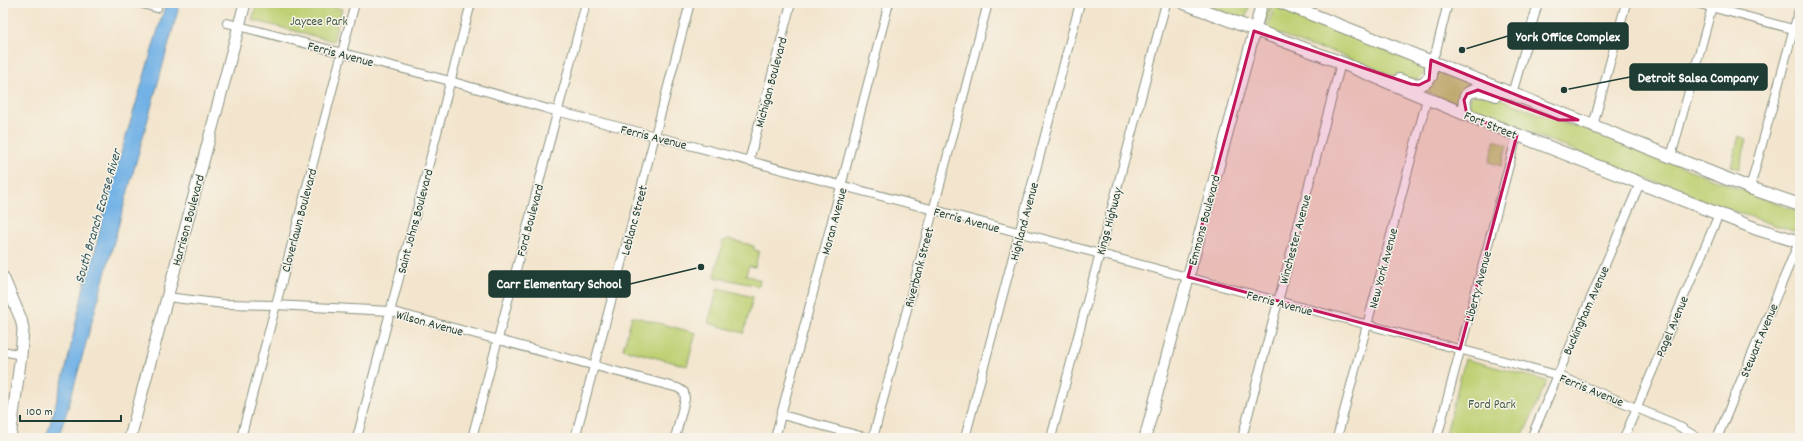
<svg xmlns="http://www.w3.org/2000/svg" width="1803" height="441" font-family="Dekko,sans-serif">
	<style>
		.green { fill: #bed073; stroke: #6e8654 }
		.water { fill: #73b2e6; stroke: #49788d }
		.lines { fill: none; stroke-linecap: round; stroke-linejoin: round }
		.street-casing { stroke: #899180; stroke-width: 10 }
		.secondary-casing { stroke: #899180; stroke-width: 13 }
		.primary-casing { stroke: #899180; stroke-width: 14 }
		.street { stroke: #fff; stroke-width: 8 }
		.secondary { stroke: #fff; stroke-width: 11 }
		.primary { stroke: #fff; stroke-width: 12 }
		.marked { fill: #c2185b; fill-opacity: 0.2; stroke: #c2185b; stroke-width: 3; stroke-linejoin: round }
		.labels { text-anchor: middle; stroke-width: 3; stroke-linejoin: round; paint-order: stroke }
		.park-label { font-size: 13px; fill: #3f5a41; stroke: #f7f3e8 }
		.street-label { font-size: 13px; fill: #1f3d34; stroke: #f7f3e8 }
		.water-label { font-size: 14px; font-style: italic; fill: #345a60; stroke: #f7f3e8 }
		.leader { fill: none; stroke: #1f3d34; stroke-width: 1.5 }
		.callout-dot { fill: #1f3d34; stroke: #f7f3e8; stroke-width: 1.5 }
		.callout { fill: #1f3d34; stroke: #1f3d34; stroke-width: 1.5 }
		.callout-label { font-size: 14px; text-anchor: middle; font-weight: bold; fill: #fff }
	</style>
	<rect width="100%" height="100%" fill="#f7f3e8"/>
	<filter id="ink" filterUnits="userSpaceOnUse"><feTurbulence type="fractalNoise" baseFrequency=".025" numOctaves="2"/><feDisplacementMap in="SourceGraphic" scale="8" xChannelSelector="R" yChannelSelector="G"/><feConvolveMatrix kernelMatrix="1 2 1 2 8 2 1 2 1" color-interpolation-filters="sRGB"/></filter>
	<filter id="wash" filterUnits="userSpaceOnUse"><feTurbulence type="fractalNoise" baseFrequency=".012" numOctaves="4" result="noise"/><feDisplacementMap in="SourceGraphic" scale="16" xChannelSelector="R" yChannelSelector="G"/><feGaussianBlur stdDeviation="0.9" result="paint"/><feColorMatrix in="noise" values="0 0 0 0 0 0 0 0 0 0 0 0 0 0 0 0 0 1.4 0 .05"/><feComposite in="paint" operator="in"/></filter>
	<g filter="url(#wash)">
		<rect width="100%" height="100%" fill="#f3e5cd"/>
		<g class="green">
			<path d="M257 3H321L342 9 333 41 252 20Z"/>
			<path d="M1200 3H1250L1245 20Z"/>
			<path d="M1272 6 1265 28H1263L1267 10Z"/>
			<path d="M1275 6 1422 65 1426 72 1419 79 1403 80 1331 51 1309 46 1267 29Z"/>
			<path d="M1437 70 1470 84 1459 96 1457 104 1423 91 1431 85Z"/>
			<path d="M1474 95H1490L1563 123 1585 129 1780 205 1800 211V233C1770 225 1741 212 1711 204L1474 111 1470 108V98Z"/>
			<path d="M1739 136 1747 139 1739 169 1731 166Z"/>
			<path d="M1495 140 1507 145 1501 166 1489 162Z"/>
			<path d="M728 239 754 246V250L759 251 755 267 749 266 746 275 760 280 759 286 715 277 716 272 715 271 723 241Z"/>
			<path d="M718 288 753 297 744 333 708 323Z"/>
			<path d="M632 316 696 333 687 366 623 349Z"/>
			<path d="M1465 359 1547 381 1522 438H1445Z"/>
		</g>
		<path class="water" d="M166 3H180L68 408 58 438H46L66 368 85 281 95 251 104 210Z"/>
	</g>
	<g filter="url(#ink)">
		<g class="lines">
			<defs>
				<g id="street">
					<path d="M139 3 157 8"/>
					<path d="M1696 3 1800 31"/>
					<path d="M227 23 450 81 548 109 655 136 1557 375 1675 424 1698 438"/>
					<path d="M1431 60 1436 51 1448 3"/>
					<path d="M1512 94 1538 3"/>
					<path d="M1593 126 1626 3"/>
					<path d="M1671 157 1713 3"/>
					<path d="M749 161 791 3"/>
					<path d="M1750 188 1800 6"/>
					<path d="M167 297 224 304 275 305 390 311 678 388 684 392 685 399 675 438"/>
					<path d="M3 351 21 355"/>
					<path d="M782 415 868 438"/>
					<path d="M241 438 355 3"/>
					<path d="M357 438 471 3"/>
					<path d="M472 438 586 3"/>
					<path d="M575 438 690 3"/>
					<path d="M775 438 889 3"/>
					<path d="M873 438 988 3"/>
					<path d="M965 438 1080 3"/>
					<path d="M1051 438 1166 3"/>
					<path d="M1242 438 1341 63"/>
					<path d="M1337 438 1427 99"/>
					<path d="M1437 438 1517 135"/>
					<path d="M1531 438 1640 183"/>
					<path d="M1624 438 1719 214"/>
					<path d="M1717 438 1799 242"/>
				</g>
				<g id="secondary">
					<path d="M3 277 21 319 23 329 21 355 10 438"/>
					<path d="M130 438 245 3"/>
					<path d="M1145 438 1262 3"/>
				</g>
				<g id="primary">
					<path d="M1184 3 1337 61 1467 115 1757 229 1800 242"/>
					<path d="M1283 3 1750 188 1800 205"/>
					<path d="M1399 80C1411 84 1423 89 1431 76V60"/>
					<path d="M1467 115C1458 88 1476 87 1496 95"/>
				</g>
			</defs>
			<use href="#street" class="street-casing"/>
			<use href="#secondary" class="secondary-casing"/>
			<use href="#primary" class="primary-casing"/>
			<use href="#street" class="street"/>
			<use href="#secondary" class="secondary"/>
			<use href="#primary" class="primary"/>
		</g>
	</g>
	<path class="marked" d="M1254 31 1411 84 1419 85 1429 80 1431 60 1578 120H1559L1478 90 1467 94 1464 100 1467 115 1517 135 1460 349 1188 277Z"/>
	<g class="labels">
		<g class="park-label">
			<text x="319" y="25">Jaycee Park</text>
			<text x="1492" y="408">Ford Park</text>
		</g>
		<g class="street-label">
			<text transform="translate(341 53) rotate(15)" y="5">Ferris Avenue</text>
			<text transform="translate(770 82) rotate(-75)" y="5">Michigan Boulevard</text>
			<text transform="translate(1491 124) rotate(22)" y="5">Fort Street</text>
			<text transform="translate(654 136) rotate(14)" y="5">Ferris Avenue</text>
			<text transform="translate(967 219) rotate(15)" y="5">Ferris Avenue</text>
			<text transform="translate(187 220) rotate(-75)" y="5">Harrison Boulevard</text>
			<text transform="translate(298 220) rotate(-75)" y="5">Cloverlawn Boulevard</text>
			<text transform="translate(529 220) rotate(-75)" y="5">Ford Boulevard</text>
			<text transform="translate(633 220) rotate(-75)" y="5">Leblanc Street</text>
			<text transform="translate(1203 220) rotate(-75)" y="5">Emmons Boulevard</text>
			<text transform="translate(414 221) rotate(-75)" y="5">Saint Johns Boulevard</text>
			<text transform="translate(833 221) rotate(-75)" y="5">Moran Avenue</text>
			<text transform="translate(1023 221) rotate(-75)" y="5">Highland Avenue</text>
			<text transform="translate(1108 221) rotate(-75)" y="5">Kings Highway</text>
			<text transform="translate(1294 239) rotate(-75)" y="5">Winchester Avenue</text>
			<text transform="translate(918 267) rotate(-75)" y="5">Riverbank Street</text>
			<text transform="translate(1382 268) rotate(-75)" y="5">New York Avenue</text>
			<text transform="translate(1477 286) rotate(-75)" y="5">Liberty Avenue</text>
			<text transform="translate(1280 302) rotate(15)" y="5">Ferris Avenue</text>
			<text transform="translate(1585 310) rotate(-66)" y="5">Buckingham Avenue</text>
			<text transform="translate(430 322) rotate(15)" y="5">Wilson Avenue</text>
			<text transform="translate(1671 326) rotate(-67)" y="5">Pagel Avenue</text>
			<text transform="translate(1758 340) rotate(-67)" y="5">Stewart Avenue</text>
			<text transform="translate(1592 389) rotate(22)" y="5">Ferris Avenue</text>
		</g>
		<g class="water-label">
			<text transform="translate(97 216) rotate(-74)" y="5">South Branch Ecorse River</text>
		</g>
	</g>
	<path class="leader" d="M1462 50L1508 36M1564 90L1630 77M701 267L630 284"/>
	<g class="callout-dot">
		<circle cx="1462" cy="50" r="4"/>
		<circle cx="1564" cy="90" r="4"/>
		<circle cx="701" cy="267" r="4"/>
	</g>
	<g class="callout">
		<rect x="1508" y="23" width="120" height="26" rx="4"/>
		<rect x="1630" y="64" width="137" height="26" rx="4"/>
		<rect x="489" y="271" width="141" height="26" rx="4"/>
	</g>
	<g class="callout-label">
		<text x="1568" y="41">York Office Complex</text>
		<text x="1698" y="82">Detroit Salsa Company</text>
		<text x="559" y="288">Carr Elementary School</text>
	</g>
	<rect width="1803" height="441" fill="none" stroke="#f7f3e8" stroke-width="16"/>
	<path d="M20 415v6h101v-6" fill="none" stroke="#1f3d34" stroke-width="2"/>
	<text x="26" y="415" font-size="12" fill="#1f3d34" stroke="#f7f3e8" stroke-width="3" paint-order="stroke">100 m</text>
</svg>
